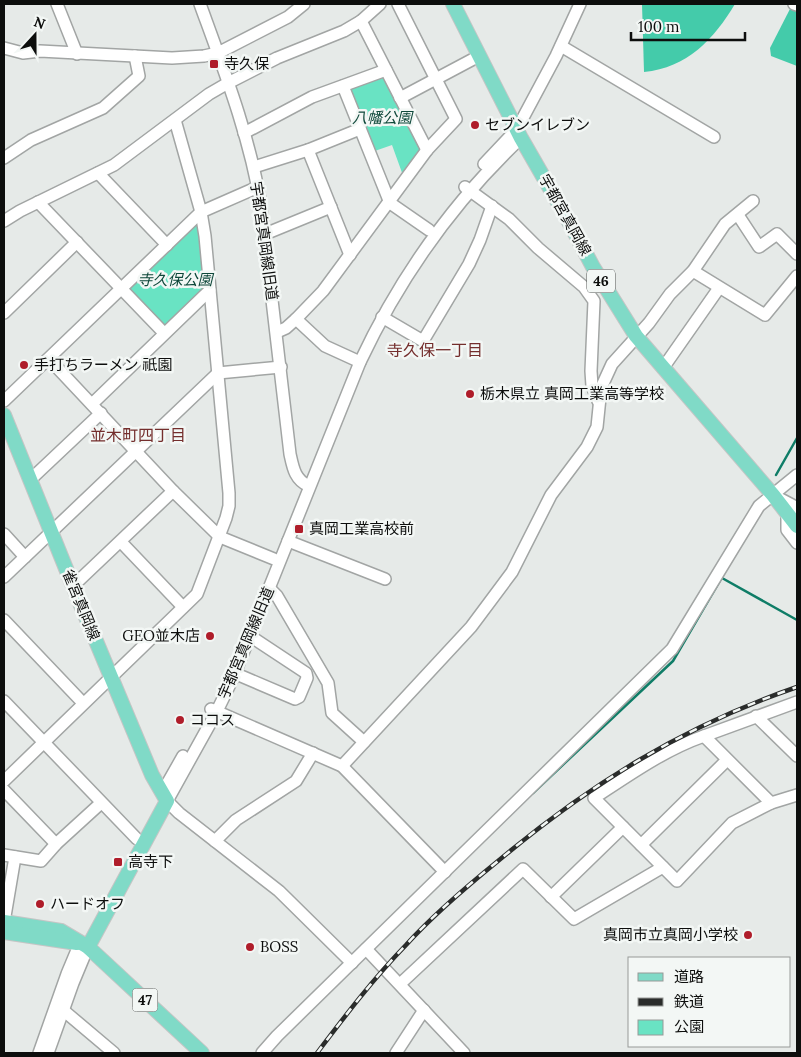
<svg xmlns="http://www.w3.org/2000/svg" width="801" height="1057" font-family="Lora,'Noto Sans JP',serif">
	<style>
		.green { fill: #69e3c3 }
		.forest { fill: #44cbaa }
		.lines { fill: none; stroke-linecap: round; stroke-linejoin: round }
		.stream { stroke: #0f7d67; stroke-width: 2.5 }
		.minor-casing { stroke: #a2a5a4; stroke-width: 14 }
		.major-casing { stroke: #c5c5c5; stroke-width: 16 }
		.minor { stroke: #fff; stroke-width: 11 }
		.major { stroke: #80dac7; stroke-width: 14 }
		.rail-casing { stroke: #2a2c2b; stroke-width: 4.5 }
		.rail { stroke: #f3f7f5; stroke-width: 2.5; stroke-dasharray: 8; stroke-linecap: butt }
		.poi-dot { fill: #af1d2a; stroke: #f3f7f5; stroke-width: 2 }
		.labels { text-anchor: middle; stroke-width: 5; stroke-linejoin: round; paint-order: stroke }
		.shield { fill: #f3f7f5; stroke: #525453; stroke-width: 1 }
		.shield-label { font-size: 14px; font-weight: bold; fill: #0d0e0d }
		.poi-label { font-size: 15px; fill: #0d0e0d; stroke: #f3f7f5; text-anchor: start }
		.park-label { font-size: 15px; font-style: italic; fill: #0e483a; stroke: #f3f7f5 }
		.street-label { font-size: 15px; fill: #0d0e0d; stroke: #f3f7f5 }
		.neighbourhood-label { font-size: 16px; fill: #742e2d; stroke: #f3f7f5 }
	</style>
	<rect width="100%" height="100%" fill="#e6eae8"/>
	<g class="green">
		<path d="M386 70 427 150 405 181 392 145 369 153 343 86Z"/>
		<path d="M201 212 210 290 164 333 121 288Z"/>
	</g>
	<g class="forest">
		<path d="M642 4H735C714 39 687 68 644 72Z"/>
		<path d="M797 4V66L771 56 770 48 791 7Z"/>
	</g>
	<g class="lines">
		<g class="stream">
			<path d="M776 475 797 438"/>
			<path d="M722 578 797 620"/>
			<path d="M533 793 673 661 722 577"/>
		</g>
		<defs>
			<g id="minor">
				<path d="M57 4 77 54"/>
				<path d="M200 4C224 70 250 137 261 206L290 454C293 468 295 480 309 486"/>
				<path d="M794 4 797 5"/>
				<path d="M361 21 427 150"/>
				<path d="M561 46 714 137"/>
				<path d="M4 48 23 53 40 51 172 58 204 56 218 53 288 17 304 4"/>
				<path d="M343 86 390 203 429 230"/>
				<path d="M400 98 479 56"/>
				<path d="M244 133 312 97 386 70"/>
				<path d="M308 150 350 255"/>
				<path d="M4 158 31 140 103 108 139 76 135 56"/>
				<path d="M484 164 517 129 556 56 580 4"/>
				<path d="M254 167 308 150 360 129"/>
				<path d="M98 173 167 245"/>
				<path d="M465 187 509 219 538 248 584 287 594 301 591 371 592 386 598 401"/>
				<path d="M38 202 164 333"/>
				<path d="M738 215 759 247 777 234 797 254"/>
				<path d="M4 221 20 211 114 165 209 94 228 83 277 58 344 31 361 21 380 4"/>
				<path d="M265 234 331 207"/>
				<path d="M693 271 765 315 797 276"/>
				<path d="M4 313 77 242"/>
				<path d="M382 317 423 341 469 264 480 240 492 206"/>
				<path d="M296 319 325 346 360 362"/>
				<path d="M277 332 286 328 296 319 323 291 427 150 456 119 398 4"/>
				<path d="M49 359 173 491 220 537 274 559"/>
				<path d="M663 368 719 288"/>
				<path d="M4 401 201 212 258 187"/>
				<path d="M92 404 210 290"/>
				<path d="M30 480 101 413"/>
				<path d="M775 496 792 505 797 510"/>
				<path d="M787 513V530L797 543"/>
				<path d="M4 534 25 557"/>
				<path d="M288 541 385 579"/>
				<path d="M121 542 183 607"/>
				<path d="M4 577 218 373 281 367"/>
				<path d="M73 586 173 491"/>
				<path d="M269 588 277 596 328 683 332 713 364 742"/>
				<path d="M4 620 83 703"/>
				<path d="M234 673 295 699 299 697 307 678 306 673 250 636"/>
				<path d="M4 701 137 839"/>
				<path d="M211 709 342 766 445 872"/>
				<path d="M756 716 797 756"/>
				<path d="M704 736C664 750 629 775 594 798L677 881 732 823 771 803 797 795"/>
				<path d="M342 766 471 627 512 572 551 495 587 447 597 427 601 388 612 364 649 323 670 294 693 271 725 224 753 201"/>
				<path d="M4 781 197 594 226 518 229 506V493L205 236 201 212 175 120"/>
				<path d="M4 790 56 844"/>
				<path d="M162 793 183 756"/>
				<path d="M771 803 704 736 797 702"/>
				<path d="M215 841 236 820 296 781 313 753"/>
				<path d="M641 845 727 760"/>
				<path d="M4 855 41 861 56 844 101 803"/>
				<path d="M551 897 623 827"/>
				<path d="M4 922 15 857"/>
				<path d="M366 949 464 1053"/>
				<path d="M352 963 279 891 179 813 167 801 217 711 233 678 360 362C400 277 453 202 521 138"/>
				<path d="M400 984 523 869 574 919 663 867"/>
				<path d="M63 1010 114 1053"/>
				<path d="M39 1053 67 974 80 943"/>
				<path d="M48 1053 73 983 88 947"/>
				<path d="M262 1053 277 1036 672 649 759 506 797 475"/>
				<path d="M396 1053 424 1010"/>
			</g>
			<g id="major">
				<path d="M453 4 521 138 567 218 593 267 636 336 773 495 797 526"/>
				<path d="M4 415 73 586 152 775 167 801 88 947"/>
				<path d="M4 922 61 931 88 947 202 1053"/>
				<path d="M4 932 77 943"/>
			</g>
		</defs>
		<use href="#minor" class="minor-casing"/>
		<use href="#major" class="major-casing"/>
		<use href="#minor" class="minor"/>
		<use href="#major" class="major"/>
		<defs>
			<path id="rail" d="M317 1053C345 1016 373 979 406 945 434 914 466 887 498 861 590 784 684 726 797 687"/>
		</defs>
		<use href="#rail" class="rail-casing"/>
		<use href="#rail" class="rail"/>
	</g>
	<g class="poi-dot">
		<rect x="209" y="59" width="10" height="10" rx="2.5"/>
		<circle cx="475" cy="125" r="5"/>
		<circle cx="24" cy="365" r="5"/>
		<circle cx="470" cy="394" r="5"/>
		<rect x="294" y="524" width="10" height="10" rx="2.5"/>
		<circle cx="210" cy="636" r="5"/>
		<circle cx="180" cy="720" r="5"/>
		<rect x="113" y="857" width="10" height="10" rx="2.5"/>
		<circle cx="40" cy="904" r="5"/>
		<circle cx="748" cy="935" r="5"/>
		<circle cx="250" cy="947" r="5"/>
	</g>
	<g class="labels">
		<g class="shield">
			<rect x="587" y="269.5" width="28" height="23" rx="4"/>
			<rect x="132.5" y="988.5" width="25" height="23" rx="4"/>
		</g>
		<g class="shield-label">
			<text x="601" y="286">46</text>
			<text x="145" y="1005">47</text>
		</g>
		<g class="poi-label">
			<text x="224" y="69">寺久保</text>
			<text x="485" y="130">セブンイレブン</text>
			<text x="34" y="370">手打ちラーメン 祇園</text>
			<text x="480" y="399">栃木県立 真岡工業高等学校</text>
			<text x="309" y="534">真岡工業高校前</text>
			<text x="200" y="641" text-anchor="end">GEO並木店</text>
			<text x="190" y="725">ココス</text>
			<text x="128" y="867">高寺下</text>
			<text x="50" y="909">ハードオフ</text>
			<text x="738" y="940" text-anchor="end">真岡市立真岡小学校</text>
			<text x="260" y="952">BOSS</text>
		</g>
		<g class="park-label">
			<text x="382" y="123">八幡公園</text>
			<text x="175" y="285">寺久保公園</text>
		</g>
		<g class="street-label">
			<text transform="translate(565 215) rotate(61)" y="5">宇都宮真岡線</text>
			<text transform="translate(264 241) rotate(82)" y="5">宇都宮真岡線旧道</text>
			<text transform="translate(81 605) rotate(68)" y="5">雀宮真岡線</text>
			<text transform="translate(246 643) rotate(-67)" y="5">宇都宮真岡線旧道</text>
		</g>
		<g class="neighbourhood-label">
			<text x="435" y="356">寺久保一丁目</text>
			<text x="138" y="441">並木町四丁目</text>
		</g>
	</g>
	<rect width="801" height="1057" fill="none" stroke="#0d0e0d" stroke-width="10"/>
	<rect x="628" y="957" width="162" height="90" fill="#f3f7f5" stroke="#979a98"/>
	<rect x="638" y="973" width="25" height="8" fill="#80dac7" stroke="#979a98"/>
	<text x="674" y="982" font-size="15" fill="#0d0e0d">道路</text>
	<rect x="638" y="998" width="25" height="8" fill="#2a2c2b" stroke="#979a98"/>
	<text x="674" y="1007" font-size="15" fill="#0d0e0d">鉄道</text>
	<rect x="638" y="1020" width="25" height="15" fill="#69e3c3" stroke="#979a98"/>
	<text x="674" y="1032" font-size="15" fill="#0d0e0d">公園</text>
	<g transform="translate(35 35) rotate(21)" stroke="#f3f7f5" stroke-width="4" paint-order="stroke">
	<path d="M0-4L9 19L0 12L-9 19Z" fill="#0d0e0d"/>
	<text y="-8" font-size="14" font-weight="bold" text-anchor="middle" fill="#0d0e0d">N</text>
	</g>
	<path d="M631 32v8h114v-8" fill="none" stroke="#0d0e0d" stroke-width="2.5"/>
	<text x="638" y="32" font-size="15" fill="#0d0e0d" stroke="#f3f7f5" stroke-width="4" paint-order="stroke">100 m</text>
</svg>
